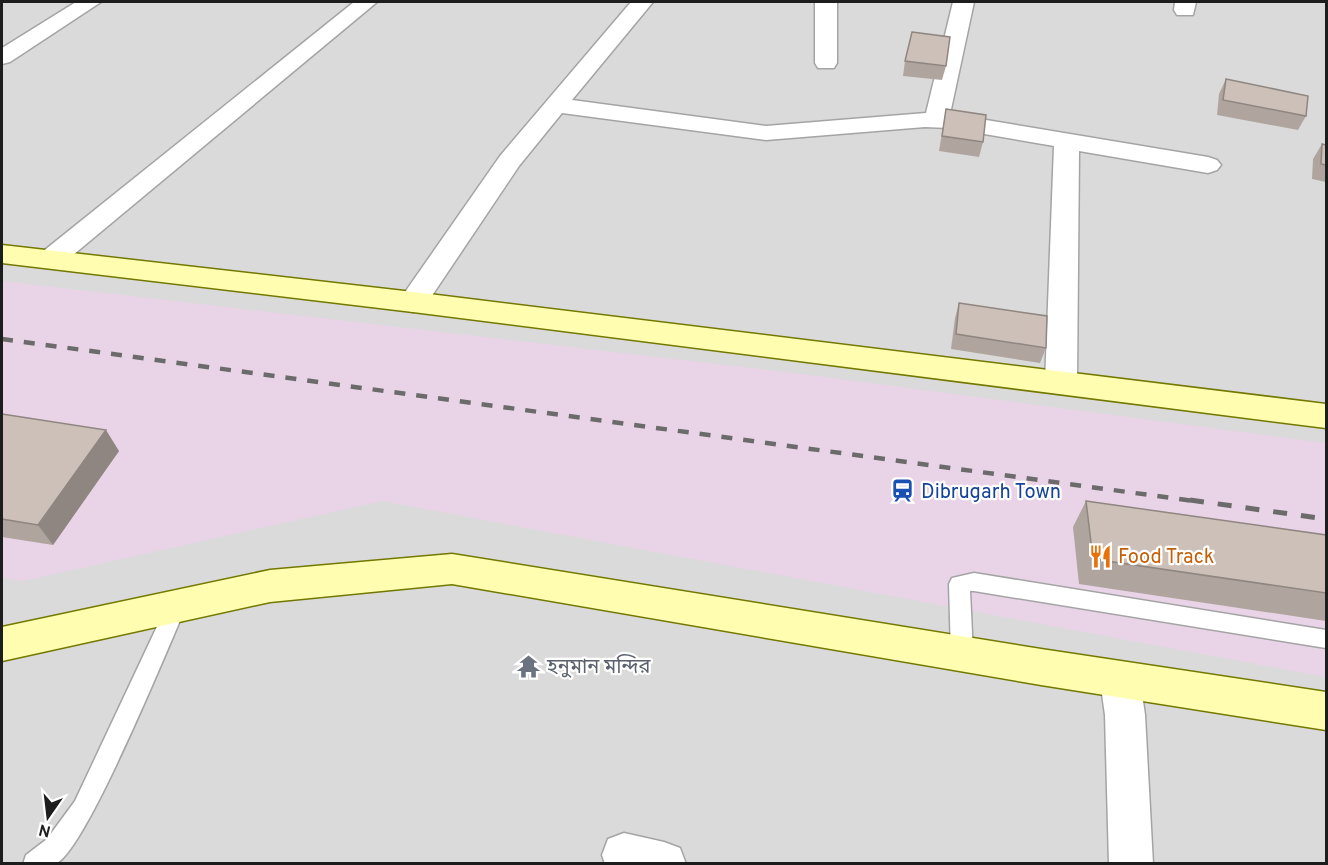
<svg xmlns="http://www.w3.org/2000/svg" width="1328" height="865" font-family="Overpass,'Noto Sans Bengali',sans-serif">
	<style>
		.residential { fill: #dbdada }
		.industrial { fill: #e9d3e7 }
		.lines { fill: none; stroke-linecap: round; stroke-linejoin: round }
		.lane-casing { stroke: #a4a4a4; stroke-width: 3 }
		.street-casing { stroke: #a4a4a4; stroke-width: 3 }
		.secondary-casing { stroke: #737800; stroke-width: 3 }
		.lane { fill: #fff; fill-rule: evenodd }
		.street { fill: #fff; fill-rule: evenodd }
		.secondary { fill: #fffeb0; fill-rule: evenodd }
		.rail-far1 { stroke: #6b6b6b; stroke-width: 4.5; stroke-dasharray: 11 11; stroke-linecap: butt }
		.rail { stroke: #6b6b6b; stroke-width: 5; stroke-dasharray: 14 14; stroke-linecap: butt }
		.wall { fill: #afa59e }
		.shaded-wall { fill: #8f8681 }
		.building { fill: #ccc0b8; stroke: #8f8681; stroke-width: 1.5 }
		.labels { text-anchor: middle; stroke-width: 4.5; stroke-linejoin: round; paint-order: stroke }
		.transit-label { font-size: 20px; fill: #164399; stroke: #fff; text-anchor: start }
		.food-label { font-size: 20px; fill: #c56008; stroke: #fff; text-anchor: start }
		.worship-label { font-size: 20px; fill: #5b616d; stroke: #fff; text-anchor: start }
	</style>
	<rect width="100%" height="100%" fill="#f0eae2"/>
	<rect class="residential" x="2" y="2" width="1324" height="861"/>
	<path class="industrial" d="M2 281 802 374 1326 443V677L382 501 23 581 2 578Z"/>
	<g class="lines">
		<defs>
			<g id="lane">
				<path d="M974 573 1326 630V648L974 591H970L973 654 970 661 962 664 954 661 951 654 949 584 952 578Z"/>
				<path d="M176 598 183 601 186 607C169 645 84 855 55 864 46 865 32 864 23 864L26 855 47 839 75 801 169 601Z"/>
			</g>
			<g id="street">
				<path d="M76 2H101L10 62 2 64V48Z"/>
				<path d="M354 2H377L61 265 51 268 41 265 37 259 41 253Z"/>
				<path d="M631 2H653L572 100 766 126 926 113 953 2H974L950 114 1208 157 1217 160 1221 165 1217 170 1208 173 1079 151 1077 383 1072 391 1061 394 1050 391 1045 383 1054 146 949 128 925 127 766 140 562 113 519 166 423 309 413 312 403 309 398 302 403 295 500 156Z"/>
				<path d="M815 2H837V63L834 68H818L815 63Z"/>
				<path d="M1175 2H1196L1193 15H1177L1174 10Z"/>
				<path d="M1120 662 1134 667 1140 680 1145 715 1153 864H1109L1105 715 1100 680 1106 667Z"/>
				<path d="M624 833 664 842 680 848 686 864H605L602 855 608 839Z"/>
			</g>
			<g id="secondary">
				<path d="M2 245 413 292 1326 404V428L413 312 2 263Z"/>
				<path d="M452 554 1041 649 1326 692V730L1041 685 452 584 270 602 2 661V627L270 570Z"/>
			</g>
		</defs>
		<use href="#lane" class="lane-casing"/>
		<use href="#street" class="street-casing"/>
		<use href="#secondary" class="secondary-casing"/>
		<use href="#lane" class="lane"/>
		<use href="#street" class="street"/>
		<use href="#secondary" class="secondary"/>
		<path class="rail-far1" d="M2 339 1201 502"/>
		<path class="rail" d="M1190 500 1326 519"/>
	</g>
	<g class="wall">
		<path d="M905 61 946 66 942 80 903 76Z"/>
		<path d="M1226 79 1306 116 1298 130 1217 115 1219 94Z"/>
		<path d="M946 109 983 142 979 157 939 151Z"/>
		<path d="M1322 144 1326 145V182L1312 179 1313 159Z"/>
		<path d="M959 303 1046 348 1040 363 951 349 955 318Z"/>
		<path d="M2 414 119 451 53 545 2 537Z"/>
		<path d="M1086 501 1326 535V621L1079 584 1073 527Z"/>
	</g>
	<path class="shaded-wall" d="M106 430 119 451 53 545 38 525Z"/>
	<g class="building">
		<path d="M912 32 950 37 946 66 905 61Z"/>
		<path d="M1226 79 1308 96 1306 116 1223 100Z"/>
		<path d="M946 109 986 115 983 142 942 136Z"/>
		<path d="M1322 144 1326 145V165L1321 164Z"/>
		<path d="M959 303 1047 316 1046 348 956 334Z"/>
		<path d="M2 414 106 430 38 525 2 519Z"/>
		<path d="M1086 501 1326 535V593L1093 559Z"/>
	</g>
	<defs>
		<symbol id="station-bare" viewBox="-9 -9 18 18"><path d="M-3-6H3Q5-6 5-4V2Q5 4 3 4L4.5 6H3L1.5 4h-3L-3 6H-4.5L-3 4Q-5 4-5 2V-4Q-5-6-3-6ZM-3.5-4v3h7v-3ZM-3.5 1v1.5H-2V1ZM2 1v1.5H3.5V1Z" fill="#1a4fb4" stroke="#fff" stroke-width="2.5" paint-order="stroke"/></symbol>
		<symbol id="restaurant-bare" viewBox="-9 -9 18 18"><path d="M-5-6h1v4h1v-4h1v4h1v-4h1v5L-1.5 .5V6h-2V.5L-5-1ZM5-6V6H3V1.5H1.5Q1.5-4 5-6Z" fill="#e8710a" stroke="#fff" stroke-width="2.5" paint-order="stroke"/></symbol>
		<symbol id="temple-bare" viewBox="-9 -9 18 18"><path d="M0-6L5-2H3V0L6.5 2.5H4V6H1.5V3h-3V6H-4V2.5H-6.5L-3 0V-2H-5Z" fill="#6b7280" stroke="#fff" stroke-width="2.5" paint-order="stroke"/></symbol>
	</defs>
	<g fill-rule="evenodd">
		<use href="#station-bare" x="886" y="474" width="33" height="33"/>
		<use href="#restaurant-bare" x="1084" y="540" width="33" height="33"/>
		<use href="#temple-bare" x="512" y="650" width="33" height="33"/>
	</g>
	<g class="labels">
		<g class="transit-label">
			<text x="921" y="498">Dibrugarh Town</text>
		</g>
		<g class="food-label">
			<text x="1118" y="563">Food Track</text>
		</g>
		<g class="worship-label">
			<text x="547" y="673">হনুমান মন্দির</text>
		</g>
	</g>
	<rect width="1328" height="865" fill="none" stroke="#1d1d1d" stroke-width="6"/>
	<g transform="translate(48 817) rotate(194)" stroke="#ffffff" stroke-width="4.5" paint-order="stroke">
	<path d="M0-4.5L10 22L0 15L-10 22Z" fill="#1d1d1d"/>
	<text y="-9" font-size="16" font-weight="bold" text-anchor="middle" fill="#1d1d1d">N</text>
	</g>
</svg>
